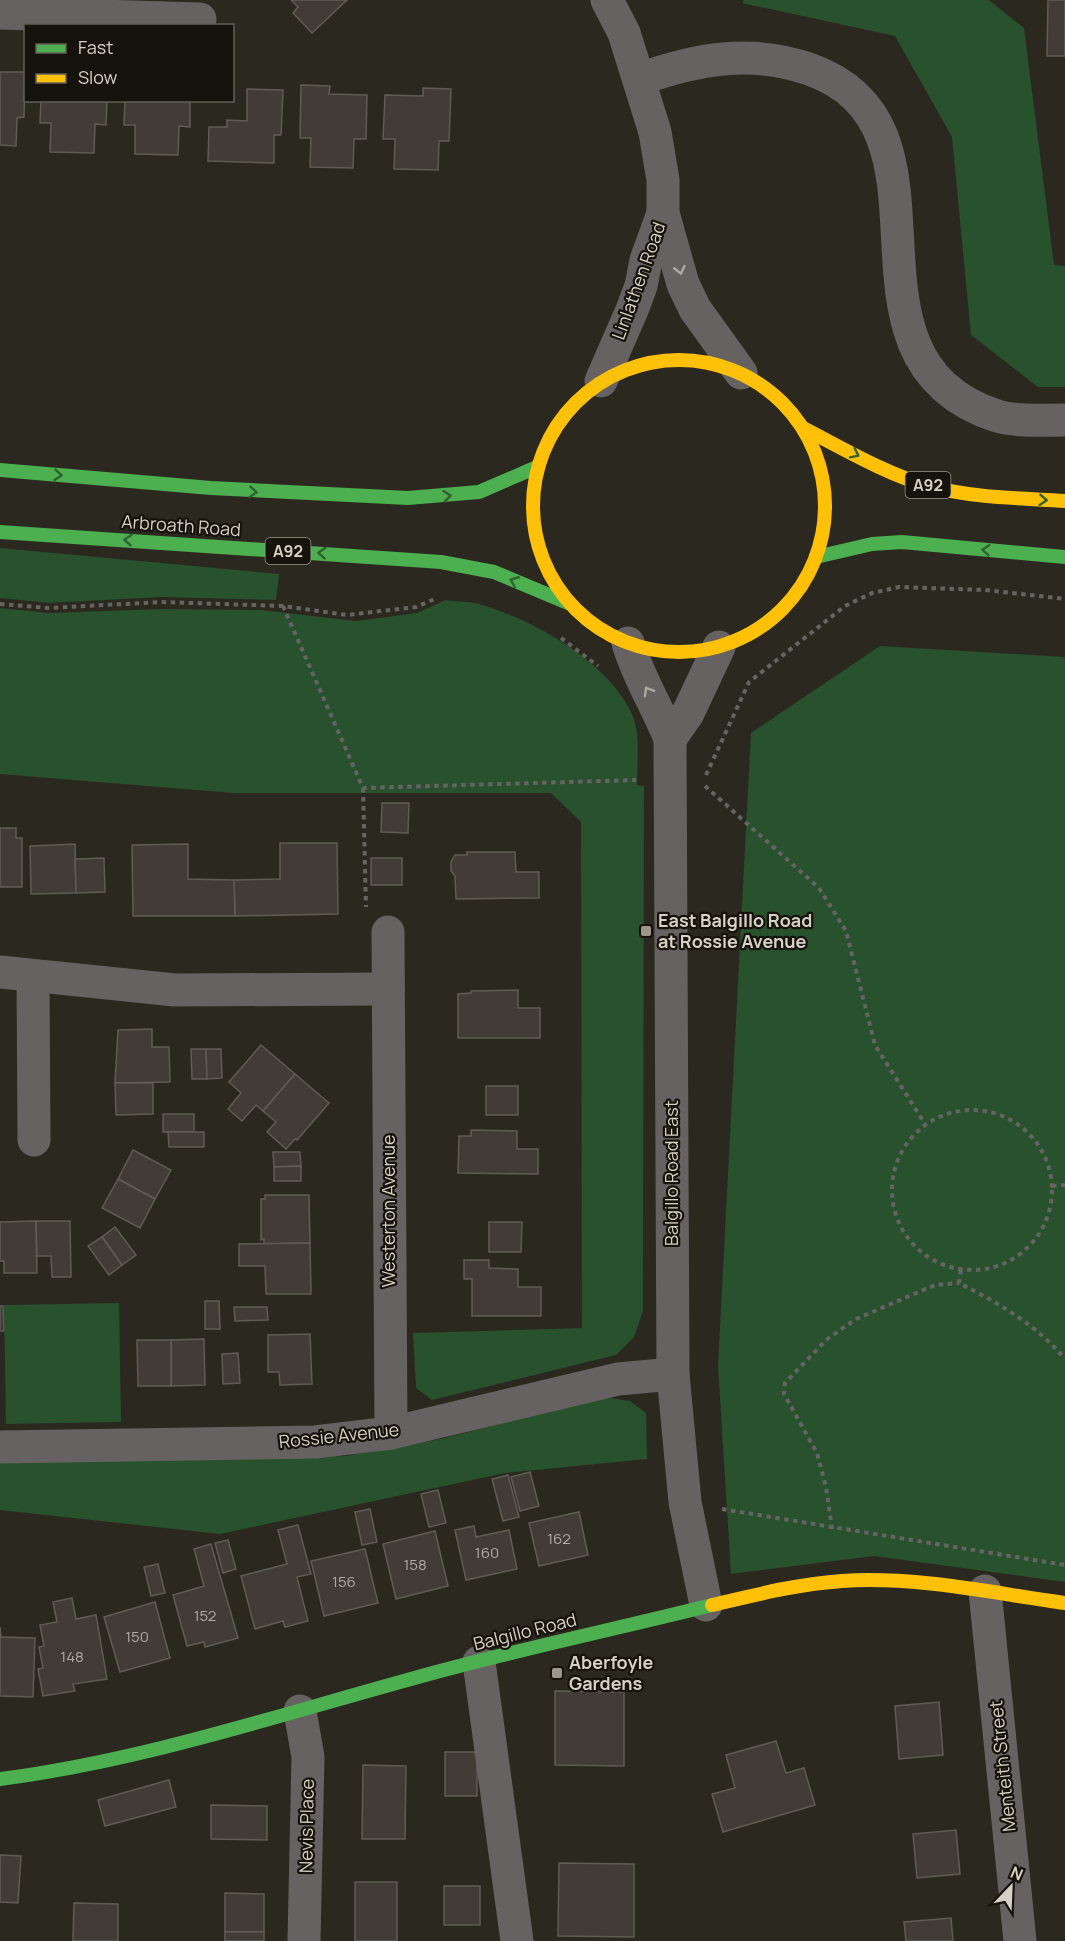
<svg xmlns="http://www.w3.org/2000/svg" width="1065" height="1941" font-family="Manrope,sans-serif">
	<style>
		.green { fill: #28512e }
		.building { fill: #413d36; stroke: #5f5c54; stroke-width: 1.5 }
		.lines { fill: none; stroke-linecap: round; stroke-linejoin: round }
		.path { stroke: #666461; stroke-width: 4; stroke-dasharray: 4.5 4.5; stroke-linecap: butt }
		.street { stroke: #656261; stroke-width: 33 }
		.fast { stroke: #4caf50; stroke-width: 14 }
		.slow { stroke: #ffc107; stroke-width: 14 }
		.oneway { stroke: #aeaaa3 }
		.oneway2 { stroke: #31612e }
		.poi-dot { fill: #9a968c; stroke: #16130c; stroke-width: 2 }
		.labels { text-anchor: middle; stroke-width: 4.5; stroke-linejoin: round; paint-order: stroke }
		.number-label { font-size: 15px; fill: #b0aca2 }
		.shield { fill: #16130c; stroke: #9c988e; stroke-width: 1.5 }
		.shield-label { font-size: 16px; font-weight: bold; fill: #d5d1c6 }
		.street-label { font-size: 18px; fill: #d5d1c6; stroke: #16130c }
		.poi-label { font-size: 18px; font-weight: bold; fill: #d5d1c6; stroke: #16130c; text-anchor: start }
	</style>
	<rect width="100%" height="100%" fill="#2b281f"/>
	<g class="green">
		<path d="M744 0H989L1024 28 1054 265 1065 266V387H1038L971 335 952 137 895 36 742 3Z"/>
		<path d="M0 548 279 574 276 600 162 597 48 603 0 598Z"/>
		<path d="M446 600C458 602 471 601 482 605 534 620 607 662 631 712 641 732 637 763 637 785L644 786 643 1311 634 1337 616 1355 432 1400 416 1388 413 1333 582 1328 581 822 551 793H233L0 774V608L48 613 162 609 261 610 356 621 417 613Z"/>
		<path d="M880 646 1065 657V1582L874 1556 731 1574 718 1366 751 733Z"/>
		<path d="M119 1303 121 1422 6 1424 4 1305Z"/>
		<path d="M605 1397 630 1401 646 1413 647 1459 505 1473 220 1534 0 1510V1462L346 1456 441 1439Z"/>
	</g>
	<g class="building">
		<path d="M291 0H347L312 33 293 13 298 7Z"/>
		<path d="M1048 0H1065V56H1047Z"/>
		<path d="M0 72H25L24 117 17 118 16 146 0 145Z"/>
		<path d="M301 85 330 86 329 94 367 95 366 139H354L353 168 310 167 311 138H300Z"/>
		<path d="M423 88 451 89 449 141H439L438 170 394 169 395 139H383L385 95 423 96Z"/>
		<path d="M247 89 283 90 281 135H274V163L208 161 209 127H227V120L247 121Z"/>
		<path d="M41 100H107L106 125 95 124 94 153 50 152 51 123H40Z"/>
		<path d="M125 100H190V127L179 126 178 155 135 154V125H124Z"/>
		<path d="M382 803H409L408 833 381 832Z"/>
		<path d="M0 828H16V838H22V887H0Z"/>
		<path d="M280 843H337L338 914 235 916 234 880 280 879Z"/>
		<path d="M75 844 76 893 31 894 30 846Z"/>
		<path d="M188 844V879L234 880 235 916H133L132 845Z"/>
		<path d="M467 852H515L516 872H539V898L456 899 455 876 451 871V862L455 855H467Z"/>
		<path d="M104 858 105 892 76 893 75 859Z"/>
		<rect x="371" y="858" width="31" height="27"/>
		<path d="M518 990V1008H540V1038H458V994L471 993V991Z"/>
		<path d="M152 1029V1047H169L170 1082 115 1083 118 1030Z"/>
		<path d="M261 1045 295 1074 263 1111 256 1105 242 1121 228 1109 241 1093 229 1082Z"/>
		<path d="M191 1049H206L207 1079H192Z"/>
		<path d="M206 1049H221L222 1078 207 1079Z"/>
		<path d="M295 1074 329 1103 297 1140 295 1139 286 1149 267 1132 276 1122 263 1111Z"/>
		<path d="M115 1083H153V1114L116 1115Z"/>
		<rect x="486" y="1086" width="32" height="29"/>
		<rect x="163" y="1114" width="31" height="18"/>
		<path d="M471 1130 517 1131V1149H538V1174L458 1173 459 1136H471Z"/>
		<path d="M168 1132H204V1147H169Z"/>
		<path d="M133 1150 171 1170 155 1199 118 1179Z"/>
		<path d="M273 1152H300L301 1166 274 1167Z"/>
		<path d="M301 1166V1181H274V1167Z"/>
		<path d="M118 1179 155 1199 140 1228 102 1208Z"/>
		<path d="M265 1195H309L310 1243 264 1244V1239L261 1240V1199H265Z"/>
		<path d="M36 1221 37 1273H4V1261H0V1222Z"/>
		<path d="M36 1221H70L71 1277H52L51 1256H37Z"/>
		<path d="M489 1222H522L521 1252H489Z"/>
		<path d="M115 1227 136 1255 122 1265 102 1237Z"/>
		<path d="M102 1237 122 1265 109 1275 88 1246Z"/>
		<path d="M310 1243 311 1294H266L265 1266H239V1244Z"/>
		<path d="M464 1260H489V1268L518 1269V1287H541V1316H472V1279H464Z"/>
		<path d="M205 1301H219L220 1329H205Z"/>
		<path d="M0 1306H3L4 1331H0Z"/>
		<path d="M234 1307H267L268 1320 235 1321Z"/>
		<path d="M310 1334 312 1384 280 1385 279 1372H268V1335Z"/>
		<path d="M204 1339 205 1385 171 1386V1340Z"/>
		<path d="M137 1340H171V1386H138Z"/>
		<path d="M238 1353 240 1383 223 1384 222 1354Z"/>
		<path d="M530 1472 539 1506 520 1511 511 1477Z"/>
		<path d="M508 1475 519 1517 503 1521 492 1479Z"/>
		<path d="M438 1490 446 1523 429 1527 421 1494Z"/>
		<path d="M370 1509 377 1542 362 1545 355 1512Z"/>
		<path d="M579 1512 588 1555 539 1566 529 1523Z"/>
		<path d="M298 1525 311 1574 297 1577 308 1621 285 1627 283 1621 255 1629 241 1576 287 1564 278 1530Z"/>
		<path d="M474 1526 476 1537 509 1530 517 1569 466 1580 455 1530Z"/>
		<path d="M435 1531 448 1586 396 1599 383 1544Z"/>
		<path d="M228 1540 236 1569 223 1573 215 1543Z"/>
		<path d="M211 1544 238 1638 205 1647 204 1642 187 1646 173 1595 204 1586 194 1549Z"/>
		<path d="M365 1549 378 1603 324 1616 311 1561Z"/>
		<path d="M158 1564 165 1593 151 1596 144 1567Z"/>
		<path d="M72 1598 76 1619 96 1615 107 1679 73 1684 75 1691 43 1696 38 1669 43 1668 39 1647 44 1646 40 1625 57 1622 53 1602Z"/>
		<path d="M155 1602 170 1658 120 1672 104 1617Z"/>
		<path d="M0 1627 1 1637 35 1638 33 1697 0 1696Z"/>
		<path d="M555 1691 624 1692V1766L555 1765Z"/>
		<path d="M939 1702 943 1755 899 1759 895 1706Z"/>
		<path d="M776 1741 786 1773 804 1768 815 1805 723 1832 712 1794 735 1788 726 1755Z"/>
		<rect x="445" y="1752" width="32" height="44"/>
		<path d="M363 1765 406 1766 405 1839H362Z"/>
		<path d="M169 1780 176 1807 105 1826 98 1800Z"/>
		<path d="M211 1805 267 1806V1840L211 1839Z"/>
		<path d="M956 1830 960 1874 917 1878 913 1834Z"/>
		<path d="M0 1855 21 1856 18 1903 0 1902Z"/>
		<path d="M559 1863 634 1864V1937L558 1936Z"/>
		<rect x="355" y="1882" width="42" height="59"/>
		<rect x="444" y="1886" width="36" height="39"/>
		<path d="M225 1893 264 1894V1932H225Z"/>
		<path d="M74 1903 118 1904V1941H73Z"/>
		<path d="M951 1918 953 1941H906L904 1922Z"/>
		<rect x="225" y="1932" width="39" height="9"/>
	</g>
	<g class="lines">
		<g class="path">
			<path d="M0 604 49 608 161 602 283 606 347 615 416 607 437 598"/>
			<path d="M283 606 363 788 636 780"/>
			<path d="M561 638 598 666"/>
			<path d="M706 775 749 682 845 606 872 593 899 587 985 590 1065 599"/>
			<path d="M705 786 819 888 846 931 875 1045 925 1124"/>
			<path d="M363 788 366 907"/>
			<circle cx="972" cy="1190" r="80"/>
			<path d="M1052 1186 1065 1185"/>
			<path d="M961 1270 959 1283C997 1302 1038 1326 1065 1359"/>
			<path d="M722 1509 1065 1565"/>
			<path d="M832 1529 826 1487 817 1453 784 1394 785 1383 826 1340 856 1319 935 1285 959 1283"/>
		</g>
		<g class="street">
			<path d="M607 0 624 33 655 132 663 180V213L683 284 695 309 741 373"/>
			<path d="M0 13 200 19"/>
			<path d="M640 79C696 59 751 49 809 69 975 127 817 357 997 416 1018 422 1044 420 1065 420"/>
			<path d="M601 381 632 310 641 286 646 260 663 213"/>
			<path d="M628 643C638 677 657 706 670 739L673 1374 685 1502 706 1605"/>
			<path d="M670 739 688 713 719 647"/>
			<path d="M388 932 391 1433"/>
			<path d="M0 972 175 990 388 989"/>
			<path d="M33 976 34 1140"/>
			<path d="M0 1447 315 1442 391 1433 618 1379 673 1374"/>
			<path d="M985 1591 1020 1941"/>
			<path d="M479 1662 517 1941"/>
			<path d="M300 1711 308 1757 304 1941"/>
		</g>
		<g class="fast">
			<path d="M0 470 211 488 408 498 479 492 537 467"/>
			<path d="M0 532 441 562 494 572 568 603"/>
			<path d="M816 557 872 544 902 542 1065 557"/>
			<path d="M0 1779C140 1761 276 1716 411 1679 510 1651 612 1630 712 1605"/>
		</g>
		<g class="slow">
			<circle cx="679" cy="506" r="146"/>
			<path d="M803 428C844 449 884 473 928 486 973 498 1019 498 1065 501"/>
			<path d="M712 1605C755 1595 798 1584 842 1581 916 1576 992 1593 1065 1603"/>
		</g>
	</g>
	<defs><path id="oneway-chevron" d="M-2-3.5L2.5 0L-2 3.5" fill="none" stroke-width="1.6" stroke-linecap="round" stroke-linejoin="round" transform="scale(1.5)"/></defs>
	<g class="oneway">
		<use href="#oneway-chevron" transform="translate(680 270) rotate(77)"/>
		<use href="#oneway-chevron" transform="translate(648 691) rotate(-120)"/>
	</g>
	<g class="oneway2">
		<use href="#oneway-chevron" transform="translate(855 454) rotate(26)"/>
		<use href="#oneway-chevron" transform="translate(58 475) rotate(5)"/>
		<use href="#oneway-chevron" transform="translate(253 492) rotate(5)"/>
		<use href="#oneway-chevron" transform="translate(447 496) rotate(-6)"/>
		<use href="#oneway-chevron" transform="translate(1043 500) rotate(4)"/>
		<use href="#oneway-chevron" transform="translate(128 540) rotate(-176)"/>
		<use href="#oneway-chevron" transform="translate(986 550) rotate(-175)"/>
		<use href="#oneway-chevron" transform="translate(322 553) rotate(-176)"/>
		<use href="#oneway-chevron" transform="translate(514 581) rotate(-158)"/>
	</g>
	<g class="poi-dot">
		<rect x="640" y="925" width="12" height="12" rx="3"/>
		<rect x="551" y="1667" width="12" height="12" rx="3"/>
	</g>
	<g class="labels">
		<g class="number-label">
			<text x="559" y="1544">162</text>
			<text x="487" y="1558">160</text>
			<text x="415" y="1570">158</text>
			<text x="344" y="1587">156</text>
			<text x="205" y="1621">152</text>
			<text x="137" y="1642">150</text>
			<text x="72" y="1662">148</text>
		</g>
		<g class="shield">
			<rect x="905.5" y="472" width="45" height="26" rx="4.5"/>
			<rect x="265.5" y="538" width="45" height="26" rx="4.5"/>
		</g>
		<g class="shield-label">
			<text x="928" y="491">A92</text>
			<text x="288" y="557">A92</text>
		</g>
		<g class="street-label">
			<text transform="translate(639 281) rotate(-70)" y="6">Linlathen Road</text>
			<text transform="translate(181 526) rotate(4)" y="6">Arbroath Road</text>
			<text transform="translate(672 1173) rotate(-90)" y="6">Balgillo Road East</text>
			<text transform="translate(389 1211) rotate(-90)" y="6">Westerton Avenue</text>
			<text transform="translate(339 1436) rotate(-6)" y="6">Rossie Avenue</text>
			<text transform="translate(525 1632) rotate(-14)" y="6">Balgillo Road</text>
			<text transform="translate(1003 1766) rotate(-96)" y="6">Menteith Street</text>
			<text transform="translate(307 1826) rotate(-89)" y="6">Nevis Place</text>
		</g>
		<g class="poi-label">
			<text x="658" y="927">East Balgillo Road<tspan x="658" dy="21">at Rossie Avenue</tspan></text>
			<text x="569" y="1669">Aberfoyle<tspan x="569" dy="21">Gardens</tspan></text>
		</g>
	</g>
	<rect x="24" y="24" width="210" height="78" fill="#16130c" stroke="#625f56" stroke-width="1.5"/>
	<rect x="36" y="44" width="30" height="9" fill="#4caf50" stroke="#625f56" stroke-width="1.5"/>
	<text x="78" y="54" font-size="18" fill="#d5d1c6">Fast</text>
	<rect x="36" y="74" width="30" height="9" fill="#ffc107" stroke="#625f56" stroke-width="1.5"/>
	<text x="78" y="84" font-size="18" fill="#d5d1c6">Slow</text>
	<g transform="translate(1011 1887) rotate(23)" stroke="#16130c" stroke-width="4.5" paint-order="stroke">
	<path d="M0-4.5L10 22L0 15L-10 22Z" fill="#d5d1c6"/>
	<text y="-9" font-size="16" font-weight="bold" text-anchor="middle" fill="#d5d1c6">N</text>
	</g>
</svg>
